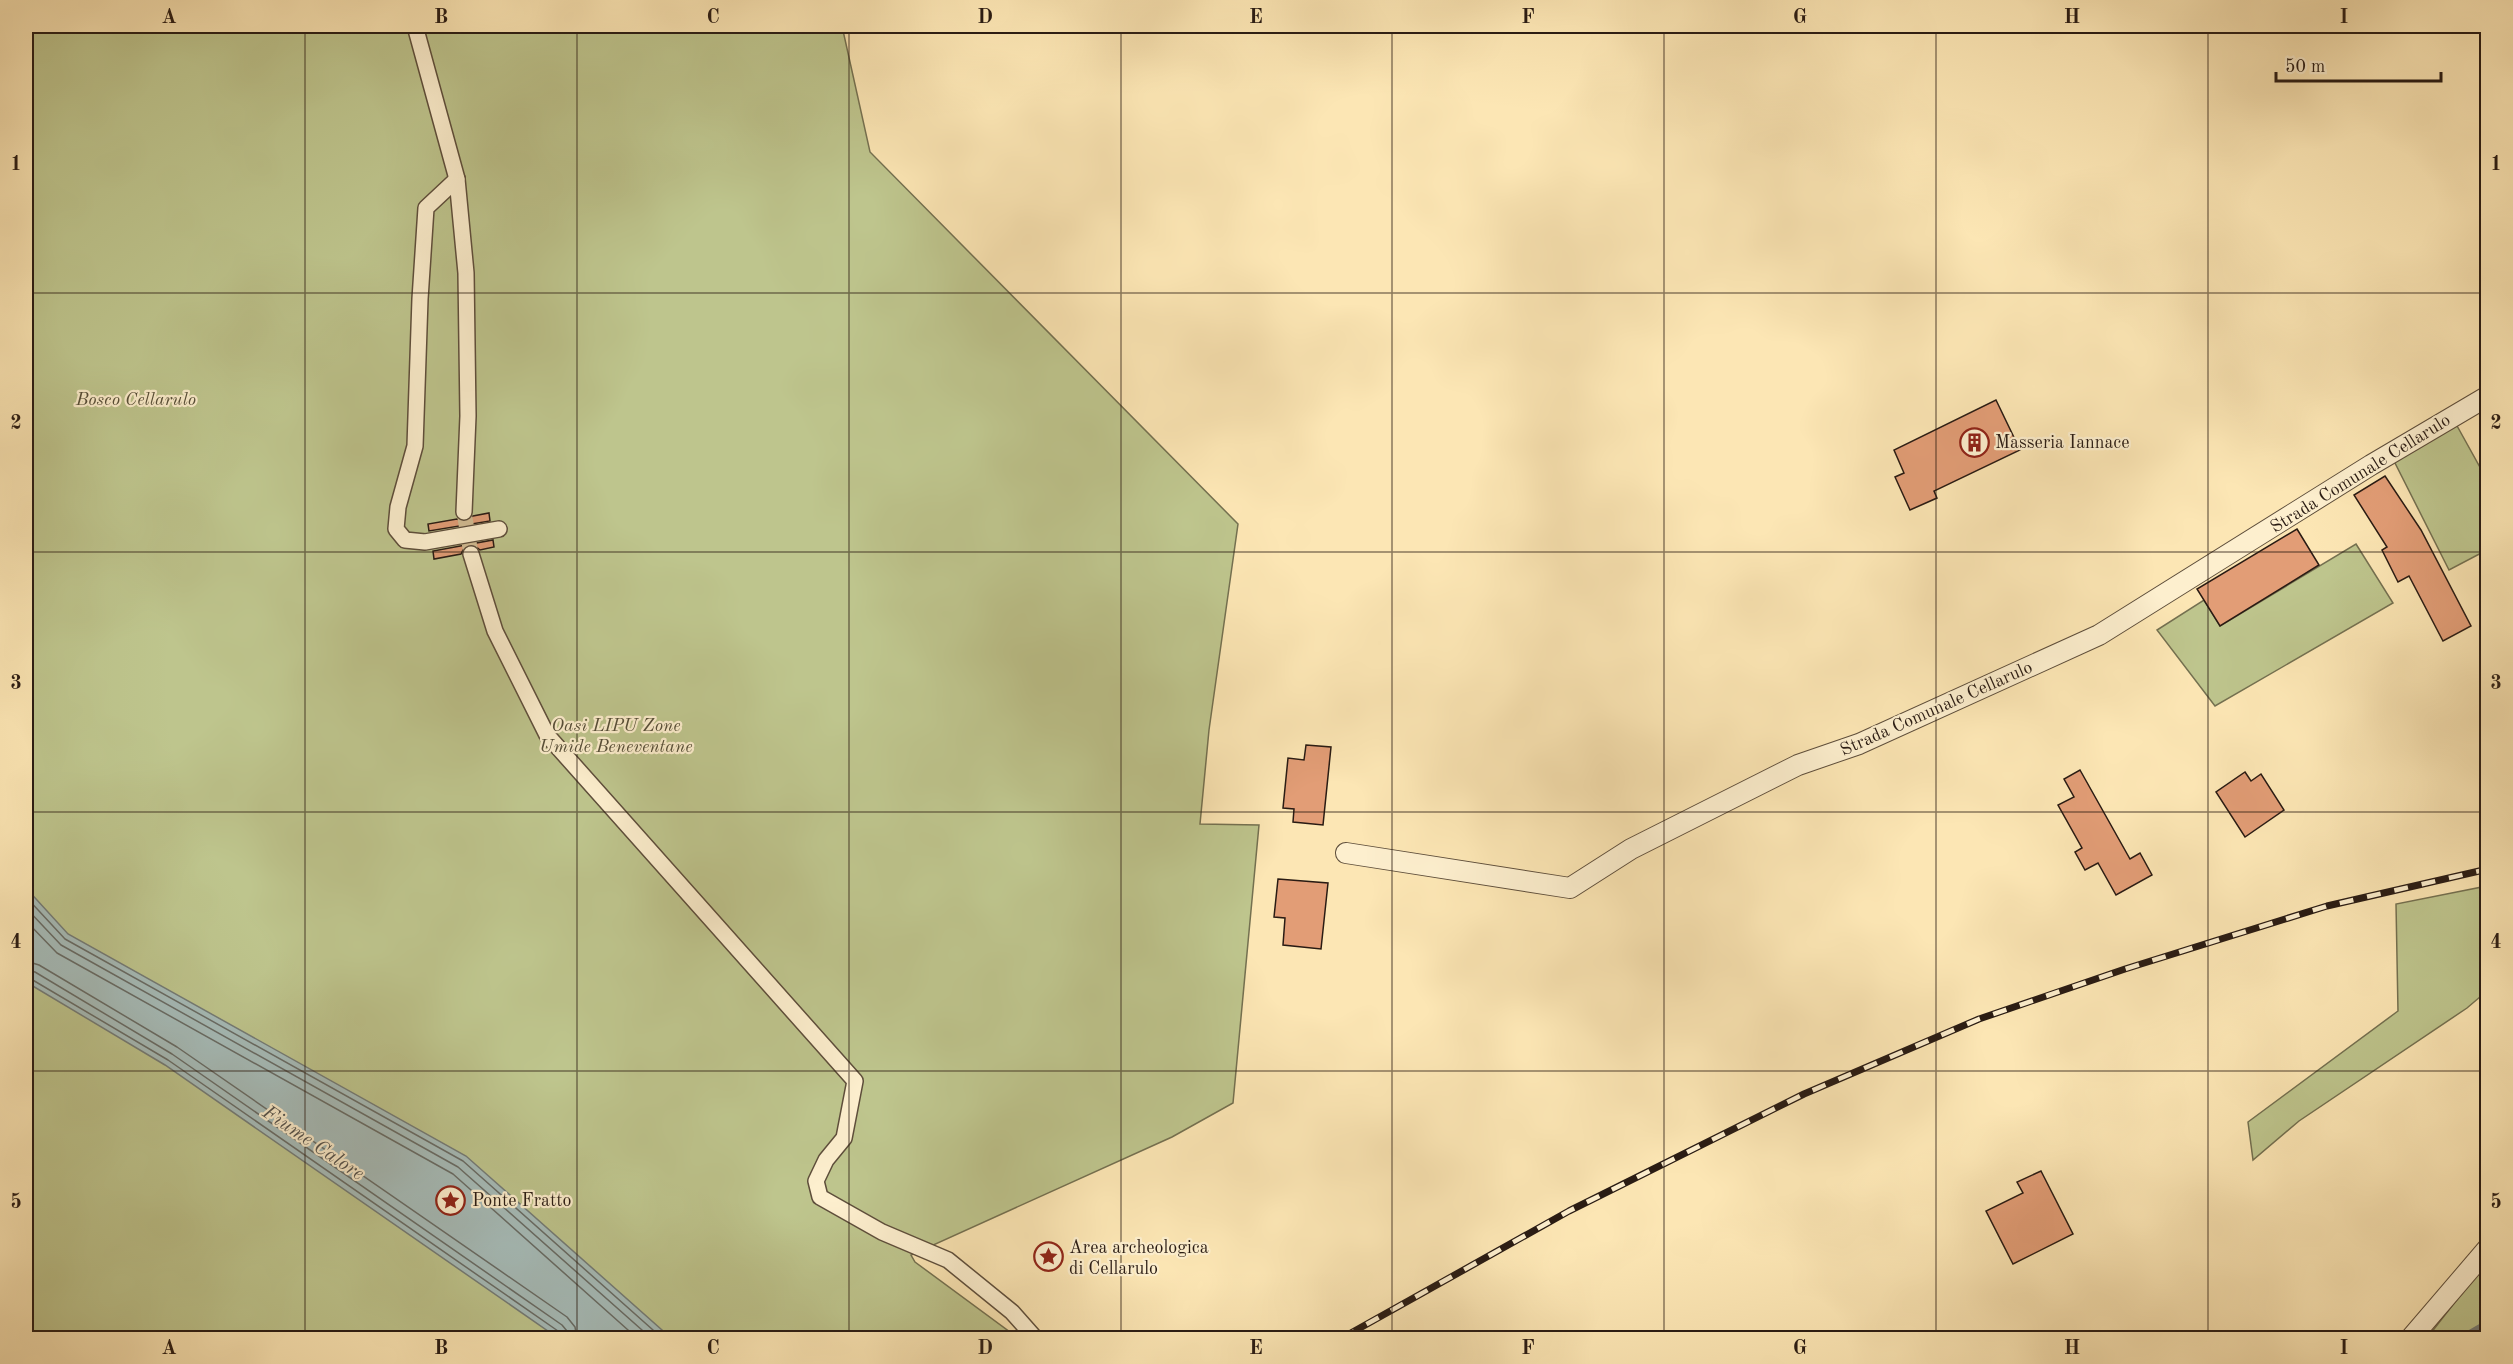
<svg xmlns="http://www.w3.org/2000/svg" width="2513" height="1364" font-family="'Old Standard TT',serif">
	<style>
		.green { fill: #bec58d; stroke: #747050; stroke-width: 1.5 }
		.water { fill: #a6bcb9; stroke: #747c77; stroke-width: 1.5 }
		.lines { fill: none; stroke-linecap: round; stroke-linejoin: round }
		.shore { stroke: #686c66; stroke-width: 1.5 }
		.stream { stroke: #747c77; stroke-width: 7 }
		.building { fill: #e29d76; stroke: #291b13; stroke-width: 1.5 }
		.pedestrian-tunnel { stroke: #d2bd94; stroke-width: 15; stroke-dasharray: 15 8; stroke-linecap: butt }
		.pedestrian-casing { stroke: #5e4e3b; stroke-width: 18 }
		.minor-casing { stroke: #5e4e3b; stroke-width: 22 }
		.pedestrian { stroke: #fdefce; stroke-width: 15 }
		.minor { stroke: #fdefce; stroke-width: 20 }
		.rail-casing { stroke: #291b13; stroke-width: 7 }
		.rail { stroke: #fdefce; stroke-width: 4.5; stroke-dasharray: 14; stroke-linecap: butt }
		.grid { fill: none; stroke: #291b13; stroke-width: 1.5; stroke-opacity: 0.55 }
		.labels { text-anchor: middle; stroke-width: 4.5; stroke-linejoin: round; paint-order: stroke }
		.park-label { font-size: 18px; font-style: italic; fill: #564e38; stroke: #fdefce }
		.poi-label { font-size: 18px; fill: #291b13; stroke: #fdefce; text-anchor: start }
		.street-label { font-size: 18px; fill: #291b13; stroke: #fdefce }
		.water-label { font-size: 20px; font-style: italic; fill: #55534d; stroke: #fdefce }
		.neatline { fill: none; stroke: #291b13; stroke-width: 2 }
		.grid-label { font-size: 20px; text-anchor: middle; font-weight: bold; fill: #291b13 }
	</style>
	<rect width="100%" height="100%" fill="#fce6b4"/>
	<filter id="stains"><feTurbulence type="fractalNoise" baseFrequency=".00333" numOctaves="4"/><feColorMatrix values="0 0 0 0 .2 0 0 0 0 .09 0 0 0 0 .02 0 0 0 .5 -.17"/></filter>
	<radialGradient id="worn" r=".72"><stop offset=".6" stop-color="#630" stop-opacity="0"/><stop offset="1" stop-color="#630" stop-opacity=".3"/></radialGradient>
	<g class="green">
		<path d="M26 26H842L870 152 1238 524 1209 730 1200 824 1259 825 1233 1103 1172 1137 911 1255 915 1262 1018 1338H26Z"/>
		<path d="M2456 424 2487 480V550L2449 570 2394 461Z"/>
		<path d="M2356 544 2393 603 2215 706 2157 630 2204 600 2220 626Z"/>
		<path d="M2487 886V991L2467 1008 2299 1121 2253 1160 2248 1122 2398 1011 2396 904Z"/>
		<path d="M2487 1261V1338H2427Z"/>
	</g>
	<path class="water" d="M26 888 68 934 466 1156 671 1338H558L165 1065 26 982Z"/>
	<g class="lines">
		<g class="shore">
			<path d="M26 897 65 939 463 1161 662 1338"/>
			<path d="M26 908 61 945 458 1167 651 1338"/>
			<path d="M26 921 57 953 453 1174 637 1338"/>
			<path d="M26 961 39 965 177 1047 567 1317 575 1327 577 1338"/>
			<path d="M26 970 35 972 172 1054 562 1325 567 1331 568 1338"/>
			<path d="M26 978 31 979 168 1060 558 1331 561 1338"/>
		</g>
		<path class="stream" d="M2462 1338 2488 1323"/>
	</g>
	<g class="building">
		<path d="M1996 400 2020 450 1934 491 1937 498 1910 510 1895 477 1904 473 1894 450Z"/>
		<path d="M2385 476 2421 530 2471 626 2443 641 2409 576 2398 582 2382 550 2387 547 2354 495Z"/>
		<path d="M489 513 490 521 429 531 428 524 457 519 464 522 473 516Z"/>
		<path d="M2297 529 2319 565 2220 626 2197 589Z"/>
		<path d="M493 540 494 547 480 550 474 545H469L464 548 461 554 434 559 433 551Z"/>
		<path d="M1306 745 1331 747 1323 825 1293 822 1294 809 1283 808 1288 758 1304 760Z"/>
		<path d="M2080 770 2130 859 2140 853 2152 875 2116 895 2098 863 2085 870 2075 852 2082 848 2058 805 2074 797 2064 779Z"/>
		<path d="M2245 772 2251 781 2261 774 2284 810 2245 837 2216 792Z"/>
		<path d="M1278 879 1328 883 1321 949 1283 945 1285 918 1274 917Z"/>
		<path d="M2041 1171 2073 1234 2013 1264 1986 1211 2023 1193 2017 1182Z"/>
	</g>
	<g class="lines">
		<path class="pedestrian-tunnel" d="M464 512 471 554"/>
		<defs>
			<g id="pedestrian">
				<path d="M415 26 457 179 466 273 468 416 464 512"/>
				<path d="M457 179 426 208 420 299 415 446 398 507 396 529 405 540 425 542 499 529"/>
				<path d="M471 554 495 631 547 735 855 1081 844 1138 826 1160 816 1181 820 1197 882 1232 948 1260 1012 1312 1035 1338"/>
			</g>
			<g id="minor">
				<path d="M1346 853 1570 888 1631 849 1798 765 1859 744 2099 635 2371 465 2488 396"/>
				<path d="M2411 1338 2488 1248"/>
			</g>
		</defs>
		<use href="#pedestrian" class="pedestrian-casing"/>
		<use href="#minor" class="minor-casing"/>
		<use href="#pedestrian" class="pedestrian"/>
		<use href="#minor" class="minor"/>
		<defs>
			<path id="rail" d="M1342 1338 1569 1211 1804 1094 1979 1019 2125 969 2327 906 2488 869"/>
		</defs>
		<use href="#rail" class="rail-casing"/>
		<use href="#rail" class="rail"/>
	</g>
	<path class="grid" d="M305 26V1338M577 26V1338M849 26V1338M1121 26V1338M1392 26V1338M1664 26V1338M1936 26V1338M2208 26V1338M26 293H2488M26 552H2488M26 812H2488M26 1071H2488"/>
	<defs>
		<symbol id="building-ring" viewBox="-11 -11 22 22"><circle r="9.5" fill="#fdefce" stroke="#8f2418" stroke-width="1.5"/><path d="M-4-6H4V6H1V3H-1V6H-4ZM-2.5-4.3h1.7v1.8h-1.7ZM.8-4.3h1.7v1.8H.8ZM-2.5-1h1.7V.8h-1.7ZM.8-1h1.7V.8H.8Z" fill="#8f2418"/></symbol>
		<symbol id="sight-ring" viewBox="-11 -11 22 22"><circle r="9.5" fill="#fdefce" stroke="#8f2418" stroke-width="1.5"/><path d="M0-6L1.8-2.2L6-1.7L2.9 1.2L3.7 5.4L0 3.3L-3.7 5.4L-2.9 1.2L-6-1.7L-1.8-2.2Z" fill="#8f2418"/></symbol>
	</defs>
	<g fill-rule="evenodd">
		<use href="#building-ring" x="1958" y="426" width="33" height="33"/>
		<use href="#sight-ring" x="434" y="1184" width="33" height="33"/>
		<use href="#sight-ring" x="1032" y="1240" width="33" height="33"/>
	</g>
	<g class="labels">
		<g class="park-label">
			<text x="136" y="405">Bosco Cellarulo</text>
			<text x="616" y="731">Oasi LIPU Zone<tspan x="616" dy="21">Umide Beneventane</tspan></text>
		</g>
		<g class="poi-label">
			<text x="1995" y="448">Masseria Iannace</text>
			<text x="472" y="1206">Ponte Fratto</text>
			<text x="1069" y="1253">Area archeologica<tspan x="1069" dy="21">di Cellarulo</tspan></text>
		</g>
		<g class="street-label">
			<text transform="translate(2360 473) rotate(-32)" y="6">Strada Comunale Cellarulo</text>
			<text transform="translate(1936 708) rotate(-24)" y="6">Strada Comunale Cellarulo</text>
		</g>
		<g class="water-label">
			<text transform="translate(314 1142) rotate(34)" y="7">Fiume Calore</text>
		</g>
	</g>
	<rect width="2513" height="1364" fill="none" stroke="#fce6b4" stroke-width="66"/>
	<path d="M2276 72v9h165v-9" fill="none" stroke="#291b13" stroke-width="3"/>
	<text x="2285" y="72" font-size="18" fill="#291b13" stroke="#fdefce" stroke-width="4.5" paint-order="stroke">50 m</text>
	<rect x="33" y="33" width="2447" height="1298" class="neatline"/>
	<g class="grid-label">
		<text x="169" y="23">A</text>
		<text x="441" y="23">B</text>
		<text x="713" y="23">C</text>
		<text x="985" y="23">D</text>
		<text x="1256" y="23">E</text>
		<text x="1528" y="23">F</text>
		<text x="1800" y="23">G</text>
		<text x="2072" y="23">H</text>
		<text x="2344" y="23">I</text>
		<text x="16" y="170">1</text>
		<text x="2496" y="170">1</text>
		<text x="16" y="429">2</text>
		<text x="2496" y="429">2</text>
		<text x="16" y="689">3</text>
		<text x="2496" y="689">3</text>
		<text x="16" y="948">4</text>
		<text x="2496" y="948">4</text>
		<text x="16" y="1208">5</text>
		<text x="2496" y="1208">5</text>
		<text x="169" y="1354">A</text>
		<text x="441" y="1354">B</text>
		<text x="713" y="1354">C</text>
		<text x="985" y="1354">D</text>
		<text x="1256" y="1354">E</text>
		<text x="1528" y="1354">F</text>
		<text x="1800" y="1354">G</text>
		<text x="2072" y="1354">H</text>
		<text x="2344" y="1354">I</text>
	</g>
	<rect width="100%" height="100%" filter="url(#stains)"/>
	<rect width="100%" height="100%" fill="url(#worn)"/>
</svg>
